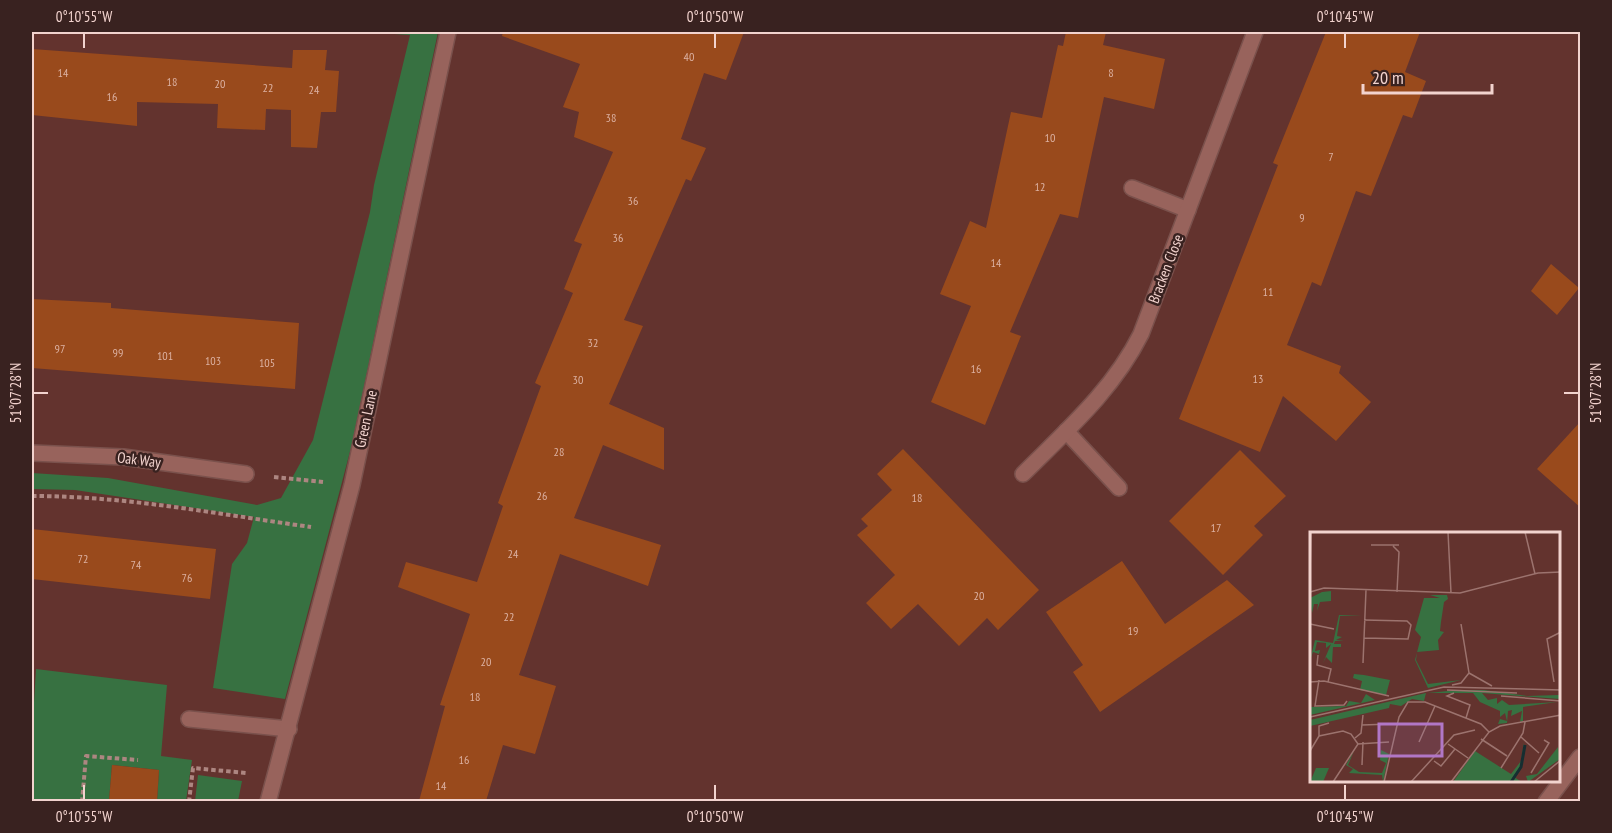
<svg xmlns="http://www.w3.org/2000/svg" width="1612" height="833" font-family="'PT Sans Narrow',sans-serif">
	<style>
		.green { fill: #377141 }
		.building { fill: #994a1c }
		.lines { fill: none; stroke-linecap: round; stroke-linejoin: round }
		.service-casing { stroke: #7a514c; stroke-width: 18 }
		.minor-casing { stroke: #7a514c; stroke-width: 18 }
		.path { stroke: #ad8681; stroke-width: 4; stroke-dasharray: 4.5 3; stroke-linecap: butt }
		.service { stroke: #98635c; stroke-width: 15 }
		.minor { stroke: #98635c; stroke-width: 15 }
		.ticks { fill: none; stroke: #f2d3ce; stroke-width: 2 }
		.labels { text-anchor: middle; stroke-width: 5; stroke-linejoin: round; paint-order: stroke }
		.number-label { font-size: 12px; fill: #dcb1a2 }
		.street-label { font-size: 15px; fill: #f2d3ce; stroke: #392220 }
		.inset-river { fill: none; stroke: #162e31; stroke-width: 3 }
		.inset-road { fill: none; stroke: #9c736e; stroke-width: 1.5 }
		.view { fill: #b177c6; fill-opacity: 0.15; stroke: #b177c6; stroke-width: 3 }
		.inset-edge { fill: none; stroke: #f2d3ce; stroke-width: 3 }
		.neatline { fill: none; stroke: #f2d3ce; stroke-width: 2 }
		.ticks-label { font-size: 15px; text-anchor: middle; fill: #f2d3ce }
	</style>
	<rect width="100%" height="100%" fill="#63332e"/>
	<g class="green">
		<path d="M363 32H438L352 444 285 699 213 688 232 564 247 543 254 517 75 490 32 489V473L108 478 257 505 281 498 313 440 370 212 374 185 410 35Z"/>
		<path d="M36 669 167 685 161 756 192 760 186 801H157L159 770 112 765 109 801 32 802V736Z"/>
		<path d="M198 775 242 781 238 801H195Z"/>
	</g>
	<g class="building">
		<path d="M503 32H744L726 80 704 73 681 139 706 148 691 181 686 179 624 320 643 326 609 404 664 428V470L603 445 574 518 661 545 648 586 560 554 519 675 556 686 535 754 503 745 486 801H419L445 706 440 705 470 614 398 587 406 562 477 582 503 506 498 503 541 386 535 383 573 293 564 289 582 244 574 241 613 152 574 137 579 112 563 107 580 64 502 36Z"/>
		<path d="M1066 32H1106L1103 45 1165 59 1154 109 1104 97 1078 218 1060 214 1010 332 1021 336 985 425 931 402 971 306 940 294 970 221 986 228 1011 112 1042 118 1058 45 1063 46Z"/>
		<path d="M1326 32H1420L1405 72 1426 81 1412 118 1403 115 1371 196 1356 191 1321 286 1312 282 1287 345 1341 366 1339 373 1371 402 1336 441 1283 396 1260 452 1179 419 1278 165 1273 163Z"/>
		<path d="M32 49 292 68 293 50H327L325 70 339 71 336 112H321L317 148 291 147V110L266 109 265 130 217 128 218 104 137 102V126L32 115Z"/>
		<path d="M1551 264 1579 288 1557 315 1531 291Z"/>
		<path d="M32 299 111 303V308L299 323 295 389 32 368Z"/>
		<path d="M1581 421V508L1537 469Z"/>
		<path d="M903 449 1039 590 998 630 987 618 959 646 918 604 891 629 866 603 895 575 857 535 868 526 861 519 892 490 877 474Z"/>
		<path d="M1240 450 1286 496 1254 526 1263 535 1223 575 1169 521Z"/>
		<path d="M32 529 216 549 210 599 32 579Z"/>
		<path d="M1122 561 1165 624 1227 580 1254 605 1100 712 1073 672 1083 665 1046 612Z"/>
		<path d="M112 765 159 770 157 801H109Z"/>
	</g>
	<g class="lines">
		<defs>
			<path id="service" d="M189 719 289 729"/>
			<g id="minor">
				<path d="M1132 188 1188 210"/>
				<path d="M1066 431 1119 488"/>
				<path d="M32 453 123 457 246 474"/>
				<path d="M1023 474C1067 430 1113 390 1141 334L1255 32"/>
				<path d="M268 802 352 485 448 32"/>
				<path d="M1546 802 1580 757"/>
			</g>
		</defs>
		<use href="#service" class="service-casing"/>
		<use href="#minor" class="minor-casing"/>
		<g class="path">
			<path d="M274 477 323 482"/>
			<path d="M32 496C126 496 217 514 311 527"/>
			<path d="M82 802 86 756 138 760"/>
			<path d="M189 802 193 768 246 773"/>
		</g>
		<use href="#service" class="service"/>
		<use href="#minor" class="minor"/>
	</g>
	<path class="ticks" d="M84 33V48M715 33V48M1345 33V48M33 393H48M1564 393H1579M84 785V800M715 785V800M1345 785V800"/>
	<g class="labels">
		<g class="number-label">
			<text x="689" y="61">40</text>
			<text x="63" y="77">14</text>
			<text x="1111" y="77">8</text>
			<text x="172" y="86">18</text>
			<text x="220" y="88">20</text>
			<text x="268" y="92">22</text>
			<text x="314" y="94">24</text>
			<text x="112" y="101">16</text>
			<text x="611" y="122">38</text>
			<text x="1050" y="142">10</text>
			<text x="1331" y="161">7</text>
			<text x="1040" y="191">12</text>
			<text x="633" y="205">36</text>
			<text x="1302" y="222">9</text>
			<text x="618" y="242">36</text>
			<text x="996" y="267">14</text>
			<text x="1268" y="296">11</text>
			<text x="593" y="347">32</text>
			<text x="60" y="353">97</text>
			<text x="118" y="357">99</text>
			<text x="165" y="360">101</text>
			<text x="213" y="365">103</text>
			<text x="267" y="367">105</text>
			<text x="976" y="373">16</text>
			<text x="1258" y="383">13</text>
			<text x="578" y="384">30</text>
			<text x="559" y="456">28</text>
			<text x="542" y="500">26</text>
			<text x="917" y="502">18</text>
			<text x="1216" y="532">17</text>
			<text x="513" y="558">24</text>
			<text x="83" y="563">72</text>
			<text x="136" y="569">74</text>
			<text x="187" y="582">76</text>
			<text x="979" y="600">20</text>
			<text x="509" y="621">22</text>
			<text x="1133" y="635">19</text>
			<text x="486" y="666">20</text>
			<text x="475" y="701">18</text>
			<text x="464" y="764">16</text>
			<text x="441" y="790">14</text>
		</g>
		<g class="street-label">
			<text transform="translate(1166 269) rotate(-69)" y="5">Bracken Close</text>
			<text transform="translate(366 419) rotate(-78)" y="5">Green Lane</text>
			<text transform="translate(139 460) rotate(7)" y="5">Oak Way</text>
		</g>
	</g>
	<g transform="translate(1310 532)">
		<rect width="250" height="250" fill="#63332e"/>
		<path d="M12 60 21 59V69L10 70 7 79 8 72H4L2 81 0 66ZM120 63H137L138 67 134 70 131 90 130 99 134 100 128 108 129 118 107 120 106 128 118 152 151 148 118 156 105 128 111 105 105 98 114 66H130ZM29 83 52 84H30L27 104 32 105 26 108 34 109H25L24 112H31V124V115H23L22 131 16 125 13 131 21 112 16 116V111L7 110 5 119 10 118 9 122 3 120 0 128 5 108 23 111ZM55 126 54 143 80 148 76 163 50 158 52 149 43 146 44 142 54 143ZM148 158H174L217 164 249 163 250 167 172 161 178 168 187 166V172L192 168 199 173 247 170 213 175V189L210 190 212 179 201 184 202 178 198 179 197 191 188 192 190 187 197 189 195 181 190 185V179L170 170 163 161H118ZM116 161 114 169 102 167 91 174 80 172 79 176 0 194V188ZM56 162 65 168 0 183V175L36 174 39 169 51 171ZM214 210 213 231 204 245 212 250H143L165 219 201 242 211 229ZM248 215 250 227 218 250 216 244 227 242ZM71 218 79 222 73 250 72 243 39 241 43 237 36 233 44 219 38 233 49 240 72 241 76 231 70 228ZM6 236H19L13 250H0Z" fill="#377141"/>
		<path class="inset-river" d="M201 250 211 235 215 213"/>
		<path class="inset-road" d="M138 0 141 61M215 0 225 42M61 13H89M83 14 89 20 87 60M0 43 1 0M0 60 14 56 150 61 228 41 251 40M0 92 24 97M151 92 159 141M54 106 98 107 101 93 97 89 54 88M8 123 7 133 21 137 18 150M53 131 56 58M159 141 182 154M9 148 5 174 34 173 37 169M0 150 14 149 79 164M244 150 237 107 251 100M142 153 151 151 159 141M137 158 207 161M144 161 137 164 160 173 156 186M191 164 251 169M0 185 134 155 251 158M52 193 81 192M9 204V194L19 191M211 205 229 221M45 206 51 201 53 183M171 207 197 224M109 210 125 174M138 212 158 226M0 219 9 204 33 199 41 202 48 212M124 229 131 234 145 217M52 233 53 210M191 236 213 201 215 190M221 241 239 211 234 208M23 250 48 212 79 210M74 250 89 185 98 170H115L171 192 179 200M101 250 144 203 165 198M141 250 179 200 190 194 251 183M224 250 251 228"/>
		<path class="view" d="M69 192H132V224H69Z"/>
		<rect width="250" height="250" class="inset-edge"/>
	</g>
	<rect width="1612" height="833" fill="none" stroke="#392220" stroke-width="66"/>
	<path d="M1363 84v9h129v-9" fill="none" stroke="#f2d3ce" stroke-width="3"/>
	<text x="1372" y="84" font-size="18" fill="#f2d3ce" stroke="#392220" stroke-width="4.5" paint-order="stroke">20 m</text>
	<rect x="33" y="33" width="1546" height="767" class="neatline"/>
	<g class="ticks-label">
		<text x="84" y="22">0°10'55"W</text>
		<text x="715" y="22">0°10'50"W</text>
		<text x="1345" y="22">0°10'45"W</text>
		<text transform="translate(16 393) rotate(-90)" y="5">51°07'28"N</text>
		<text transform="translate(1596 393) rotate(-90)" y="5">51°07'28"N</text>
		<text x="84" y="822">0°10'55"W</text>
		<text x="715" y="822">0°10'50"W</text>
		<text x="1345" y="822">0°10'45"W</text>
	</g>
</svg>
